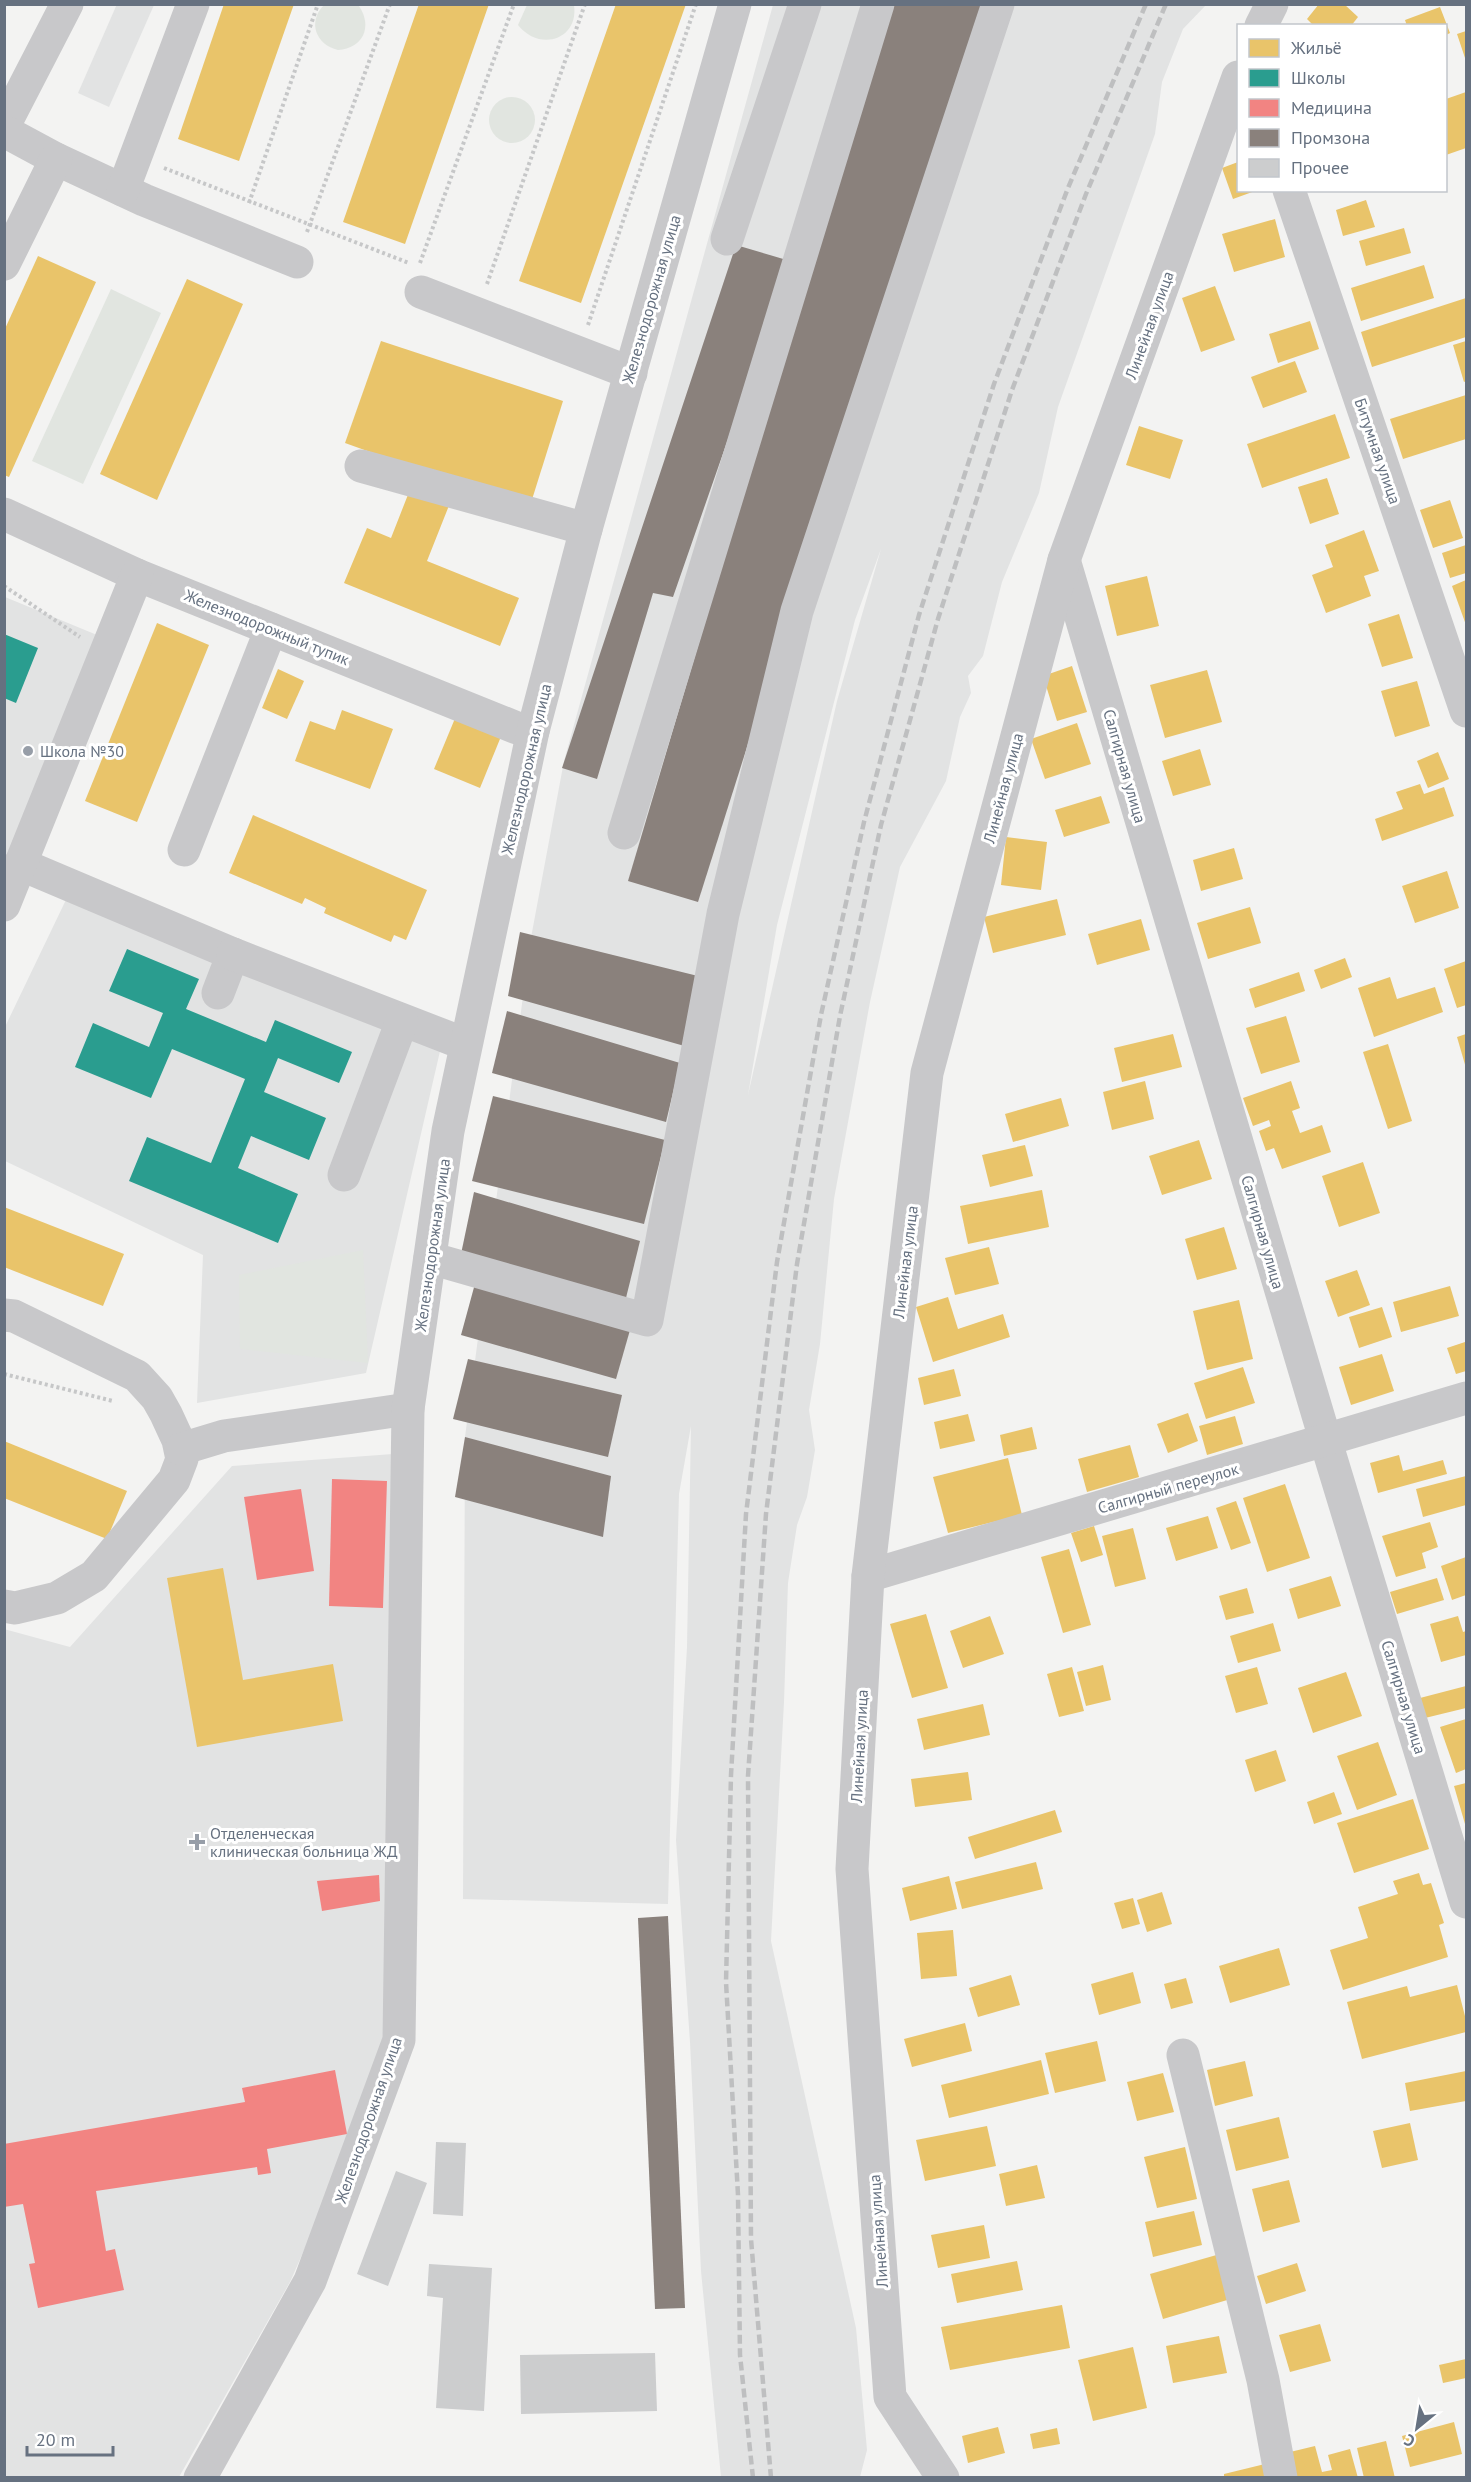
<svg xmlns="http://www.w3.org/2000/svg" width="1471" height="2482" font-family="'PT Sans',sans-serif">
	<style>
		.built { fill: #e2e3e3; fill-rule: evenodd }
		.green { fill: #e1e5e0 }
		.homes { fill: #e9c46a }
		.schools { fill: #2a9d8f }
		.health { fill: #f28482 }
		.industry { fill: #8a817c }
		.building { fill: #cccdce }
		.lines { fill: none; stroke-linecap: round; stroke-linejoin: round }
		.path { stroke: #c6c7c8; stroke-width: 4; stroke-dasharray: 3 3; stroke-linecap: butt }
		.minor { stroke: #c8c8ca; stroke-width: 33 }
		.rail { stroke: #bebfc0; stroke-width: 4.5; stroke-dasharray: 9 4.5; stroke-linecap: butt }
		.poi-dot { fill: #979ea8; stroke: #fff; stroke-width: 2 }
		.labels { text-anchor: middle; stroke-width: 6; stroke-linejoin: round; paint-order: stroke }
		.street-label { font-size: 16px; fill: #667180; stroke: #fff }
		.poi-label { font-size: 16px; fill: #667180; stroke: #fff; text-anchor: start }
	</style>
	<rect width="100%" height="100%" fill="#f3f3f2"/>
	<g class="built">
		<path d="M117 4 154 5 109 107 78 93Z"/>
		<path d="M773 5H1206L1183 29 1162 82 1155 134 1058 407 1039 493 1002 582 983 656 968 676 971 693 960 717 946 781 900 867 870 1002 834 1199 820 1344 809 1410 815 1450 807 1497 797 1525 788 1583 784 1702 771 1941 856 2328 867 2450 860 2477H721L701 2271 690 2042 676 1840 687 1647 691 1426 679 1494 668 1904 463 1899 465 1437 530 943 564 761ZM881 549 837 701 748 1095 777 925 855 620Z"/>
		<path d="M5 597 97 635 5 866Z"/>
		<path d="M75 881 446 1025 366 1373 197 1403 203 1255 5 1161 4 1029Z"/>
		<path d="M393 1454 387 2036 361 2121 290 2282 179 2477H5L4 1629 70 1647 232 1466Z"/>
	</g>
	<g class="green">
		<path d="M324 5 359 6C373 27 363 48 338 50 316 45 307 22 324 5Z"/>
		<path d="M527 5H574C579 40 539 52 518 25Z"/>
		<circle cx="512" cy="120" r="23"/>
		<path d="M111 289 161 313 83 484 32 461Z"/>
		<path d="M363 1250 368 1363 240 1349 239 1275Z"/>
	</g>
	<g class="homes">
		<path d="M224 4H294L239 161 178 139Z"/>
		<path d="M419 4H489L405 244 343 222Z"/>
		<path d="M616 4H686L581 303 519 281Z"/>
		<path d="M1319 4H1344L1358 17 1351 26H1314L1307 19Z"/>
		<path d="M1440 7 1450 33 1446 35V26H1407L1405 20Z"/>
		<path d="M1466 31V58H1465L1457 34Z"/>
		<path d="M1466 92V148L1446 155V99Z"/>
		<path d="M1238 162V190L1255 191 1233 199 1222 168Z"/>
		<path d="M1366 200 1375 227 1343 236 1336 210Z"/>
		<path d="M1275 219 1285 257 1234 272 1222 234Z"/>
		<path d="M1404 228 1411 253 1366 266 1359 241Z"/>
		<path d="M38 256 96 282 9 477 4 475V331Z"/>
		<path d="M1424 265 1434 298 1361 321 1351 288Z"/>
		<path d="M187 279 243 304 157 500 100 474Z"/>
		<path d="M1215 286 1235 340 1201 352 1182 298Z"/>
		<path d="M1466 298V337L1372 367 1361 332Z"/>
		<path d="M1310 321 1319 349 1278 363 1269 334Z"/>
		<path d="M381 341 563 401 529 509 345 443Z"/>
		<path d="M1466 341V381L1464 382 1453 345Z"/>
		<path d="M1295 361 1307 392 1263 408 1251 377Z"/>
		<path d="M1466 395V439L1403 459 1390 419Z"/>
		<path d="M1335 414 1350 458 1262 488 1247 444Z"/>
		<path d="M1139 426 1183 440 1170 479 1126 465Z"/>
		<path d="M1327 478 1339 514 1310 524 1298 487Z"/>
		<path d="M411 487 450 503 427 561 519 598 500 646 344 583 367 528 391 538Z"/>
		<path d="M1450 500 1463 538 1433 548 1420 510Z"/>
		<path d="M1364 530 1379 571 1364 576 1371 596 1326 613 1312 575 1333 567 1325 545Z"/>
		<path d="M1466 545V573L1450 578 1442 553Z"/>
		<path d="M1147 576 1159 626 1117 636 1105 586Z"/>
		<path d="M1466 580V625L1452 586Z"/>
		<path d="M1399 614 1413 658 1382 667 1368 624Z"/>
		<path d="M157 623 209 645 137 822 85 801Z"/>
		<path d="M1072 666 1087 712 1057 721 1043 676Z"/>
		<path d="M278 669 304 681 287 719 262 708Z"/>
		<path d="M1207 670 1222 722 1165 738 1150 685Z"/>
		<path d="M1417 681 1430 726 1395 737 1381 691Z"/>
		<path d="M342 710 393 729 370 789 295 761 310 721 335 730Z"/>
		<path d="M456 716 502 734 480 788 434 769Z"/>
		<path d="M1077 723 1091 764 1045 779 1031 739Z"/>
		<path d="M1200 749 1211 785 1173 796 1162 761Z"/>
		<path d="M1438 752 1449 779 1428 788 1417 761Z"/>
		<path d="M1420 784 1424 794 1444 787 1454 816 1382 841 1375 819 1403 809 1396 792Z"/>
		<path d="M1101 796 1110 823 1064 837 1055 810Z"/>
		<path d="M253 815 427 890 406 940 394 935 391 942 324 913 326 908 305 898 302 904 229 873Z"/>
		<path d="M1006 837 1047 842 1041 890 1001 885Z"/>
		<path d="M1234 848 1243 879 1201 891 1193 860Z"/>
		<path d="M1447 871 1459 908 1415 923 1402 886Z"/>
		<path d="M1057 899 1066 935 993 953 984 917Z"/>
		<path d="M1250 907 1261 943 1208 959 1197 923Z"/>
		<path d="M1141 919 1150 950 1097 965 1088 934Z"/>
		<path d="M1345 958 1352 977 1321 989 1314 970Z"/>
		<path d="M1466 961V1005L1457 1008 1444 969Z"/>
		<path d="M1299 972 1305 991 1255 1008 1249 989Z"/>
		<path d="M1390 977 1397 999 1435 987 1443 1012 1374 1037 1358 988Z"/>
		<path d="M1286 1016 1300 1062 1261 1074 1246 1028Z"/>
		<path d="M1173 1034 1182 1067 1122 1082 1114 1048Z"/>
		<path d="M1466 1034V1068L1457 1037Z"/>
		<path d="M1388 1044 1412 1121 1388 1129 1363 1052Z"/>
		<path d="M1145 1081 1154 1119 1112 1130 1103 1092Z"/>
		<path d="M1291 1081 1300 1108 1292 1111 1300 1133 1322 1125 1331 1152 1282 1169 1274 1148 1266 1151 1259 1131 1271 1126 1269 1120 1253 1126 1243 1098Z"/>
		<path d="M1061 1098 1069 1126 1013 1142 1005 1114Z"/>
		<path d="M1199 1140 1212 1179 1162 1195 1149 1156Z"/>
		<path d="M1025 1145 1033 1176 990 1187 982 1155Z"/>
		<path d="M1363 1162 1380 1213 1339 1227 1322 1176Z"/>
		<path d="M1042 1190 1049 1227 968 1244 960 1206Z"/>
		<path d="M4 1207 124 1254 103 1306 4 1267Z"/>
		<path d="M1224 1227 1237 1269 1197 1280 1185 1239Z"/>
		<path d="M989 1247 999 1284 955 1295 945 1258Z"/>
		<path d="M1357 1270 1370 1305 1338 1317 1325 1281Z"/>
		<path d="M1450 1286 1459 1316 1401 1332 1393 1302Z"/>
		<path d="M948 1297 958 1329 1003 1314 1010 1337 933 1362 916 1307Z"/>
		<path d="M1239 1300 1253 1359 1207 1370 1193 1311Z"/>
		<path d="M1382 1307 1392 1337 1359 1348 1349 1317Z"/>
		<path d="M1465 1342 1466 1371 1456 1374 1447 1348Z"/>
		<path d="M1382 1354 1394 1391 1351 1405 1339 1367Z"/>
		<path d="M1243 1367 1255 1403 1206 1419 1194 1383Z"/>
		<path d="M954 1369 961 1396 924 1405 918 1378Z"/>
		<path d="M1188 1413 1198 1441 1168 1453 1157 1424Z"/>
		<path d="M968 1414 975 1441 940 1449 934 1422Z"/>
		<path d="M1235 1416 1243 1444 1207 1455 1199 1426Z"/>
		<path d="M1032 1427 1037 1449 1004 1456 1000 1435Z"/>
		<path d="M4 1441 127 1491 107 1539 4 1498Z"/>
		<path d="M1130 1445 1139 1477 1087 1492 1078 1459Z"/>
		<path d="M1399 1455 1403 1471 1443 1460 1447 1474 1378 1493 1370 1463Z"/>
		<path d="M1008 1458 1022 1515 948 1533 933 1477Z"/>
		<path d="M1466 1476V1505L1423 1517 1416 1489Z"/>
		<path d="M1285 1484 1310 1558 1267 1572 1243 1498Z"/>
		<path d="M1236 1501 1251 1543 1231 1550 1216 1508Z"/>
		<path d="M1208 1516 1218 1548 1176 1561 1166 1528Z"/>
		<path d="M1430 1522 1438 1547 1422 1553 1426 1568 1396 1577 1382 1536Z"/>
		<path d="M1094 1526 1103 1555 1081 1562 1071 1533Z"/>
		<path d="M1133 1528 1146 1579 1115 1587 1102 1536Z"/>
		<path d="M1069 1549 1091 1625 1063 1633 1041 1557Z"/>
		<path d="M1466 1557V1595L1452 1600 1441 1566Z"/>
		<path d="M223 1568 243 1680 333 1664 343 1721 197 1747 167 1578Z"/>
		<path d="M1331 1576 1341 1606 1298 1619 1289 1589Z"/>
		<path d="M1437 1578 1444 1600 1397 1614 1390 1592Z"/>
		<path d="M1247 1588 1254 1613 1226 1620 1219 1596Z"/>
		<path d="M926 1614 948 1688 912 1698 890 1624Z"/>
		<path d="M990 1616 1004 1654 963 1668 950 1631Z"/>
		<path d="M1458 1616 1463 1632 1466 1631V1655L1441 1662 1430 1624Z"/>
		<path d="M1273 1623 1281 1651 1238 1663 1230 1636Z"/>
		<path d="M1103 1665 1111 1700 1086 1706 1077 1672Z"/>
		<path d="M1072 1667 1084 1711 1059 1717 1047 1674Z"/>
		<path d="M1257 1667 1268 1704 1236 1713 1225 1676Z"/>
		<path d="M1346 1672 1362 1716 1313 1733 1298 1688Z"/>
		<path d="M1466 1686V1708L1425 1718 1420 1698Z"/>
		<path d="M983 1704 990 1735 924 1750 917 1719Z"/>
		<path d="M1466 1719V1769L1456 1773 1440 1727Z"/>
		<path d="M1378 1742 1397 1795 1357 1810 1337 1756Z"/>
		<path d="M1276 1750 1286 1781 1255 1792 1245 1760Z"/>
		<path d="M968 1772 972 1800 915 1807 911 1779Z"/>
		<path d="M1466 1783V1824H1465L1454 1786Z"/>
		<path d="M1334 1792 1342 1814 1314 1824 1307 1802Z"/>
		<path d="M1413 1799 1429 1849 1354 1873 1337 1823Z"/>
		<path d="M1055 1810 1062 1832 975 1859 968 1837Z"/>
		<path d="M1036 1862 1043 1889 962 1909 955 1882Z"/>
		<path d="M1419 1873 1423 1885 1431 1883 1444 1923 1439 1925 1448 1957 1343 1990 1330 1950 1368 1938 1358 1907 1398 1894 1393 1881Z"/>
		<path d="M949 1876 957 1909 910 1921 902 1888Z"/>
		<path d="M1162 1892 1172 1924 1147 1932 1137 1900Z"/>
		<path d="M1133 1898 1140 1924 1122 1929 1114 1903Z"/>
		<path d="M953 1930 957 1976 921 1979 917 1933Z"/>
		<path d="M1279 1948 1290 1985 1230 2003 1219 1966Z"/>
		<path d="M1133 1972 1141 2003 1099 2015 1091 1984Z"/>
		<path d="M1011 1975 1020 2005 978 2017 969 1988Z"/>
		<path d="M1186 1978 1193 2003 1171 2009 1164 1984Z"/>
		<path d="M1457 1985 1466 2020V2032L1362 2059 1347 2002 1407 1986 1410 1997Z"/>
		<path d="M965 2023 972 2051 912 2067 904 2039Z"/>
		<path d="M1097 2041 1106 2081 1055 2093 1045 2053Z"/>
		<path d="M1041 2060 1049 2094 949 2118 941 2085Z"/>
		<path d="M1245 2061 1253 2096 1215 2106 1207 2070Z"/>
		<path d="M1466 2071V2101L1410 2111 1405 2083Z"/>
		<path d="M1163 2073 1174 2112 1137 2121 1127 2082Z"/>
		<path d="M1279 2117 1289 2158 1236 2171 1226 2130Z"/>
		<path d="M1410 2123 1418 2160 1382 2168 1373 2131Z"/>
		<path d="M987 2126 996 2166 925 2181 916 2140Z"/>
		<path d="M1185 2147 1197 2199 1157 2208 1144 2157Z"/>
		<path d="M1037 2165 1045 2198 1006 2206 999 2174Z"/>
		<path d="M1289 2180 1300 2222 1263 2232 1252 2189Z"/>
		<path d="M1194 2211 1202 2245 1153 2257 1145 2222Z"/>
		<path d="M984 2225 990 2258 938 2268 931 2235Z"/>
		<path d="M1220 2254 1234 2298 1163 2319 1150 2274Z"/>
		<path d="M1017 2261 1023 2290 957 2303 951 2274Z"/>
		<path d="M1297 2263 1306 2291 1266 2304 1257 2276Z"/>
		<path d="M1062 2305 1070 2348 950 2370 941 2327Z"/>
		<path d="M1320 2324 1331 2361 1290 2372 1279 2335Z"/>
		<path d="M1219 2336 1227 2373 1173 2383 1166 2346Z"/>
		<path d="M1133 2347 1147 2408 1093 2421 1078 2360Z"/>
		<path d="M1466 2359V2378L1443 2383 1439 2365Z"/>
		<path d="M1454 2422 1462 2454 1410 2467 1402 2436Z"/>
		<path d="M998 2427 1005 2453 968 2463 962 2436Z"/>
		<path d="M1057 2428 1060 2444 1033 2449 1030 2434Z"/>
		<path d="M1386 2441 1395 2478H1364L1357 2448Z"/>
		<path d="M1315 2446 1322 2472 1332 2470 1328 2455 1350 2449 1358 2478H1292L1286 2453Z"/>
		<path d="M1265 2464 1268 2478H1224V2474Z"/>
	</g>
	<g class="schools">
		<path d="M4 634 38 648 16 703 4 698Z"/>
		<path d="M127 949 199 979 186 1009 266 1042 275 1020 352 1052 339 1083 278 1058 264 1092 326 1118 309 1160 251 1136 238 1168 298 1194 278 1243 129 1181 147 1137 211 1163 245 1079 172 1049 151 1098 75 1067 93 1023 149 1047 163 1013 109 991Z"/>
	</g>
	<g class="health">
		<path d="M332 1479 387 1481 383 1608 329 1606Z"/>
		<path d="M301 1489 314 1571 257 1580 244 1497Z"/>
		<path d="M379 1875 380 1901 322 1911 317 1881Z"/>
		<path d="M335 2070 347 2134 267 2149 271 2173 258 2175 257 2167 96 2191 106 2251 115 2249 124 2290 38 2308 29 2264 35 2263 23 2204 4 2207V2144L245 2102 242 2088Z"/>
	</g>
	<g class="industry">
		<path d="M889 4H982L698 902 628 881Z"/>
		<path d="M736 245 790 261 673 597 653 593 597 779 562 768Z"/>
		<path d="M520 932 702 977 688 1047 508 996Z"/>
		<path d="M507 1011 680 1063 666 1122 492 1073Z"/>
		<path d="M493 1096 665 1140 644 1224 472 1181Z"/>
		<path d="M474 1192 640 1241 625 1302 461 1254Z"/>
		<path d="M476 1280 632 1323 616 1379 461 1335Z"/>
		<path d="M468 1359 622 1395 608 1457 453 1419Z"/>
		<path d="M465 1437 611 1476 603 1537 455 1497Z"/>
		<path d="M668 1916 685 2308 655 2309 638 1918Z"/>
	</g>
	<g class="building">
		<path d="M436 2142 466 2143 463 2216 433 2214Z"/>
		<path d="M396 2171 427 2183 388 2286 357 2274Z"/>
		<path d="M429 2264 492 2268 484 2411 436 2408 443 2298 427 2296Z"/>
		<path d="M655 2353 657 2411 521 2414 520 2355Z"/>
	</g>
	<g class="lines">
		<g class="path">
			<path d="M164 168 409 263"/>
			<path d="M249 203 318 4"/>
			<path d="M307 232 390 4"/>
			<path d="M420 263 514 4"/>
			<path d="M487 284 585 4"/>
			<path d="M588 325 696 4"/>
			<path d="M4 586 80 637"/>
			<path d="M4 1374 113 1401"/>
		</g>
		<g class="minor">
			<path d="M1261 26 1272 4"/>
			<path d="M4 126 67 4"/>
			<path d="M4 131 56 159 144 200 297 262"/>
			<path d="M123 190 193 4"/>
			<path d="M1289 190 1466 711"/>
			<path d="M727 239 805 4"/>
			<path d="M4 264 56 159"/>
			<path d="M421 292 631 373"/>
			<path d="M361 466 586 529"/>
			<path d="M4 514 137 575 517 728 533 731"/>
			<path d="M1064 560 1326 1442 1466 1902"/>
			<path d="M624 833 878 4"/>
			<path d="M184 850 271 629"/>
			<path d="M20 864 233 954 218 993"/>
			<path d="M4 905 137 575"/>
			<path d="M233 954 465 1044"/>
			<path d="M344 1175 402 1021"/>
			<path d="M430 1258 647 1320 723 914 797 611 998 4"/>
			<path d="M4 1315 14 1316 137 1376 157 1398 166 1414 178 1440 182 1459 174 1480 94 1576 57 1598 15 1608 4 1606"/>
			<path d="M181 1449 224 1436 408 1409"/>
			<path d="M868 1576 1466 1398"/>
			<path d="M1183 2055 1263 2380 1281 2478"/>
			<path d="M200 2478 310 2281 399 2040 408 1409 448 1131 533 731 586 529 735 4"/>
			<path d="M943 2478 890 2397 852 1869 868 1576 927 1073 1064 560 1238 77"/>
		</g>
		<g class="rail">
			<path d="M753 2478 740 2355 738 2195 726 1982 731 1775 746 1514 777 1262 821 1015 864 822 919 615 994 384 1068 188 1146 4"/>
			<path d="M771 2478 751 2239 748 1776 766 1514 797 1264 840 1016 881 825 938 619 1012 390 1086 194 1166 4"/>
		</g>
	</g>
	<g class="poi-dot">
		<circle cx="28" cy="751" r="6"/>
		<path d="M194 1833h6v6h6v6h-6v6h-6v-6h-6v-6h6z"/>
	</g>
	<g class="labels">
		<g class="street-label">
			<text transform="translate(651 299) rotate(-74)" y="6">Железнодорожная улица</text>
			<text transform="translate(1149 325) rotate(-70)" y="6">Линейная улица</text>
			<text transform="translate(1378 451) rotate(71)" y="6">Битумная улица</text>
			<text transform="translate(267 627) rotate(22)" y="6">Железнодорожный тупик</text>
			<text transform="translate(1125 766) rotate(74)" y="6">Салгирная улица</text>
			<text transform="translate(526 769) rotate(-77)" y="6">Железнодорожная улица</text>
			<text transform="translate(1003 788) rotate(-75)" y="6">Линейная улица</text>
			<text transform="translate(1263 1232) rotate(74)" y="6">Салгирная улица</text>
			<text transform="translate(432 1245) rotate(-82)" y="6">Железнодорожная улица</text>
			<text transform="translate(905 1262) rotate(-83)" y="6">Линейная улица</text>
			<text transform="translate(1168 1488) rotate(-16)" y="6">Салгирный переулок</text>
			<text transform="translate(1404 1697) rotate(73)" y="6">Салгирная улица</text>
			<text transform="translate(859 1746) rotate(-87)" y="6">Линейная улица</text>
			<text transform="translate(368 2120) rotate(-71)" y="6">Железнодорожная улица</text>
			<text transform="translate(878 2231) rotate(-94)" y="6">Линейная улица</text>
		</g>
		<g class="poi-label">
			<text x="40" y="757">Школа №30</text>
			<text x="210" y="1839">Отделенческая<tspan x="210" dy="18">клиническая больница ЖД</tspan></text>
		</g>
	</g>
	<rect width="1471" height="2482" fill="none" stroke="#667180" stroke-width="12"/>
	<rect x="1237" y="24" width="210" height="168" fill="#ffffff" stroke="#c2c6cc" stroke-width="1.5"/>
	<rect x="1249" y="39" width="30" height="18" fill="#e9c46a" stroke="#c2c6cc" stroke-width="1.5"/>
	<text x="1291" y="54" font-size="18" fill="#667180">Жильё</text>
	<rect x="1249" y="69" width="30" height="18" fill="#2a9d8f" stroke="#c2c6cc" stroke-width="1.5"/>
	<text x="1291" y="84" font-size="18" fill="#667180">Школы</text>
	<rect x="1249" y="99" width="30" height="18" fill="#f28482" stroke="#c2c6cc" stroke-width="1.5"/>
	<text x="1291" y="114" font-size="18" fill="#667180">Медицина</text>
	<rect x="1249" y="129" width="30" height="18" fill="#8a817c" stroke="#c2c6cc" stroke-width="1.5"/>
	<text x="1291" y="144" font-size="18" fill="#667180">Промзона</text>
	<rect x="1249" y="159" width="30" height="18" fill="#cccdce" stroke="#c2c6cc" stroke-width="1.5"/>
	<text x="1291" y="174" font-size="18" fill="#667180">Прочее</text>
	<g transform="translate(1417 2428) rotate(210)" stroke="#ffffff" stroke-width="4.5" paint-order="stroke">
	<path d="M0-4.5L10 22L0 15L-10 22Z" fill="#667180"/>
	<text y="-9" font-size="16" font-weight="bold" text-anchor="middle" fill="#667180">С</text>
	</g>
	<path d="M27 2446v9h86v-9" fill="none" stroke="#667180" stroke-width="3"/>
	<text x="36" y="2446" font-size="18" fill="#667180" stroke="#ffffff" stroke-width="4.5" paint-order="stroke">20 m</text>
</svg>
